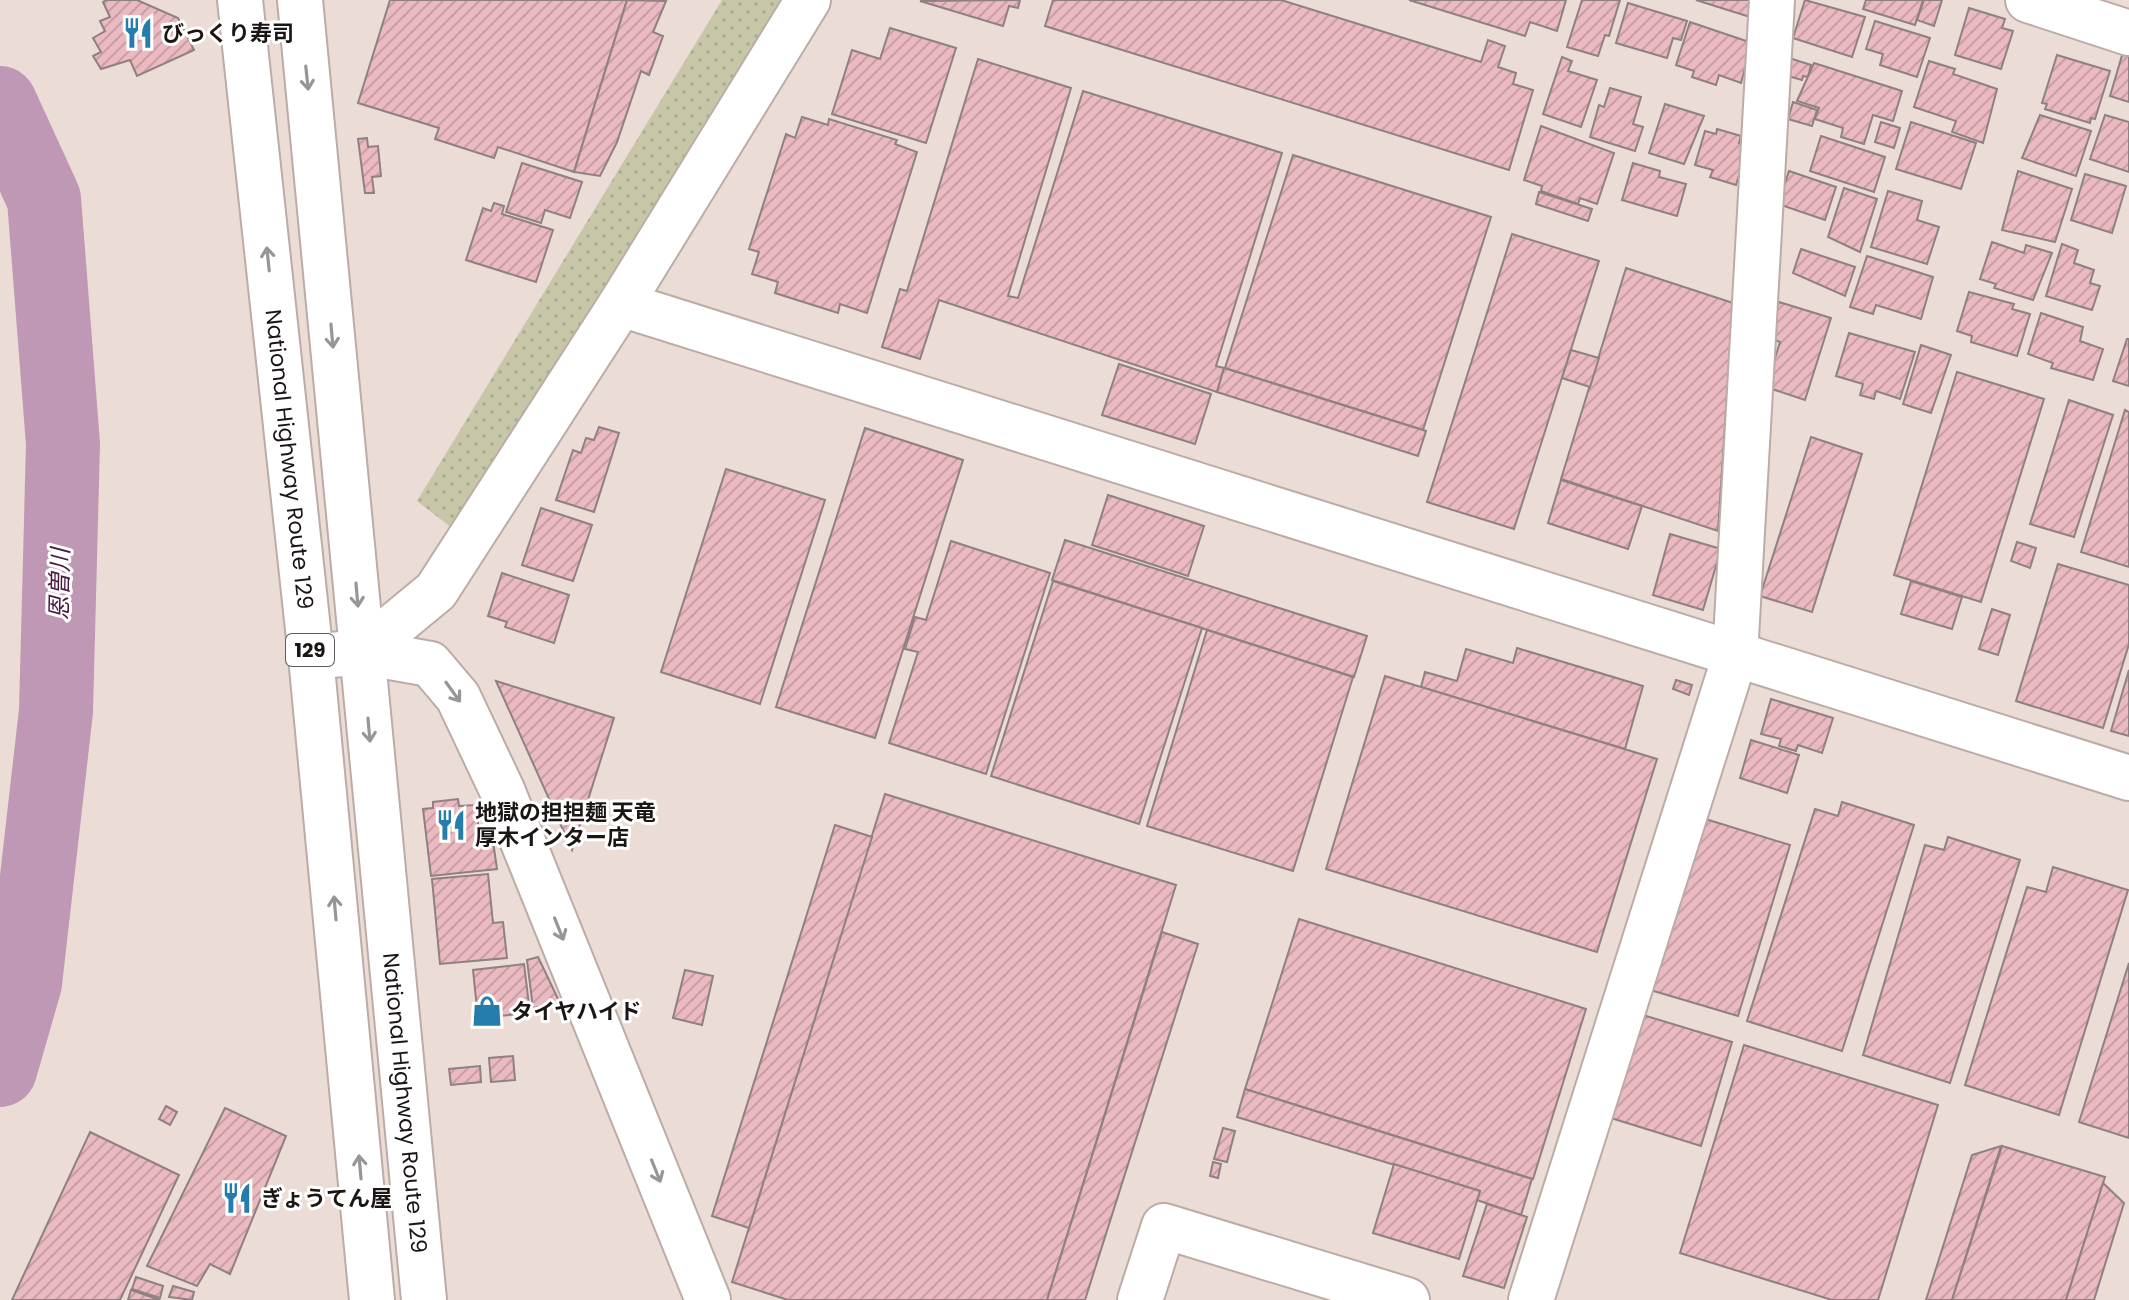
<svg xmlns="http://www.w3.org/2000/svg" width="2129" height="1300" font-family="Poppins,'Noto Sans JP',sans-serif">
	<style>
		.green { fill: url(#green-dots) }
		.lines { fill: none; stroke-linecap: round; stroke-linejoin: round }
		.river { stroke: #be98b4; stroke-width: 74 }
		.building { fill: url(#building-hatch); stroke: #8f8082; stroke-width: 2 }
		.minor-casing { stroke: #bbaca7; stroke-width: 48 }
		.tertiary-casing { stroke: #bbaca7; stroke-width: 48 }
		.trunk-casing { stroke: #bbaca7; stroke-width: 48 }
		.minor { stroke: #fff; stroke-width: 44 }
		.tertiary { stroke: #fff; stroke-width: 44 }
		.trunk { stroke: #fff; stroke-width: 44 }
		.oneway { stroke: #989695 }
		.labels { text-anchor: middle; stroke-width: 6; stroke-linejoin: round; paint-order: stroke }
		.shield { fill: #fff; stroke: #5f5c5a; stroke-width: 2 }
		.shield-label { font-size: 20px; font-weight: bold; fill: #1b1614 }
		.poi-label { font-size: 22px; font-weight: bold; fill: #1b1614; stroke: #fff; text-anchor: start }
		.street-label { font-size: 22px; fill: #1b1614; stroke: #fff }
		.water-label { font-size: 24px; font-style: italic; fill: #491a40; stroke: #fff }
	</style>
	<defs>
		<pattern id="green-dots" width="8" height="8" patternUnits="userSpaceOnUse" patternTransform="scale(2)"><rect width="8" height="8" fill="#c7c7a8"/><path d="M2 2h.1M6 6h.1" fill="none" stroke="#aaaa90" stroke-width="1.8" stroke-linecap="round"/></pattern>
		<pattern id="building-hatch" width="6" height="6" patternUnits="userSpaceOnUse" patternTransform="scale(2)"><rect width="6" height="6" fill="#ebb9c0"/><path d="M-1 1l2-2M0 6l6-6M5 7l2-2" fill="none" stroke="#c99ea4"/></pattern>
	</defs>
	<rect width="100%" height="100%" fill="#ebdcd6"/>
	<path class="green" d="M722 0H788L488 495 452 528 417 501Z"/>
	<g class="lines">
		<path class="river" d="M0 103 44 199 63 444 56 711 25 983 0 1070"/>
	</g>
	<g class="building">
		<path d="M106 0H137L178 18 194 50 137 76 130 60 101 69 93 56 101 52 93 38 105 31 100 21 110 17 103 2Z"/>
		<path d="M390 0H627L574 172 498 147 494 158 435 139 439 128 358 103Z"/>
		<path d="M627 0 666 1 653 32 663 36 649 75 641 71 617 142 600 176 574 172Z"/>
		<path d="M1020 0 1018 8 1009 6 1003 26 920 1Z"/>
		<path d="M1053 0H1281L1481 62 1488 40 1505 46 1498 67 1516 73 1513 84 1533 90 1509 170 1045 26Z"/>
		<path d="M1409 0H1566L1557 31 1530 22 1525 36Z"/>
		<path d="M1582 0H1620L1609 36 1605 35 1598 56 1567 47Z"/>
		<path d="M1696 0H1755L1750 17Z"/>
		<path d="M1805 0 1865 17 1852 57 1793 38Z"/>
		<path d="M1866 0H1923L1915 25 1863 9Z"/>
		<path d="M1924 0H1942L1934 26 1917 20Z"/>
		<path d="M1628 3 1687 21 1681 40 1673 38 1667 58 1616 43Z"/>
		<path d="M1969 8 2005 19 2002 28 2013 31 2001 69 1955 55Z"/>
		<path d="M1875 21 1930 38 1917 77 1880 65 1883 54 1866 49Z"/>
		<path d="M1690 22 1752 43 1741 83 1719 75 1716 85 1692 77 1694 71 1676 65Z"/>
		<path d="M890 28 956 48 926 143 832 114 852 50 880 59Z"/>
		<path d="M2123 52 2129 53V102L2110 96Z"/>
		<path d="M2057 55 2110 71 2095 119 2091 118 2090 123 2045 109 2047 104 2042 103Z"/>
		<path d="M1562 57 1572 61 1568 71 1597 80 1581 127 1543 114Z"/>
		<path d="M1786 57 1811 65 1808 77 1803 76 1802 80 1781 74Z"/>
		<path d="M978 59 1071 88 1008 296 1018 298 1083 91 1282 153 1216 366 1224 368 1217 392 939 300 920 359 882 347 900 289 907 291Z"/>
		<path d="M1929 61 1955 69 1953 74 1997 89 1983 143 1952 132 1956 121 1914 107Z"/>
		<path d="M1814 63 1902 91 1893 121 1873 115 1864 144 1841 137 1843 128 1815 119 1819 108 1797 101Z"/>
		<path d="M1610 88 1641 97 1633 124 1643 127 1635 151 1590 137 1599 105 1604 107Z"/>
		<path d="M1793 102 1817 110 1812 126 1788 119Z"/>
		<path d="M1665 104 1704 116 1684 164 1649 153Z"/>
		<path d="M2040 115 2091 131 2076 176 2022 158Z"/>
		<path d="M2105 115 2129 122V172L2090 159Z"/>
		<path d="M802 117 828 125 829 119 897 140 895 144 917 152 867 313 840 304 838 313 775 293 778 282 752 274 759 252 749 249 786 134 795 138Z"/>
		<path d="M1881 122 1900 128 1894 148 1875 142Z"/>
		<path d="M1911 122 1976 143 1961 189 1896 169Z"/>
		<path d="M1541 126 1614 153 1597 204 1580 198 1578 204 1541 191 1542 186 1524 180Z"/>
		<path d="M1717 129 1741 136 1739 143 1748 146 1736 185 1710 177 1713 170 1695 165 1705 131 1716 134Z"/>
		<path d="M1821 136 1885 157 1874 192 1810 171Z"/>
		<path d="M367 138 368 147 378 146 381 176 372 177 374 193H365L358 139Z"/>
		<path d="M1293 155 1491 217 1423 430 1225 368Z"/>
		<path d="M522 163 582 182 570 218 545 210 541 223 506 212Z"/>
		<path d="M1633 163 1660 171 1659 177 1686 184 1677 216 1622 200Z"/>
		<path d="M1789 171 1836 187 1825 220 1778 204Z"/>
		<path d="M2018 171 2072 189 2055 242 2002 230Z"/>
		<path d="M2085 174 2126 186 2112 233 2071 220Z"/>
		<path d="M1844 188 1877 199 1860 252 1828 237Z"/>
		<path d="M1888 191 1922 201 1917 220 1939 227 1927 264 1871 247Z"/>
		<path d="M1539 192 1592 209 1588 221 1536 204Z"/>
		<path d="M494 203 504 206 502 214 553 230 536 282 466 260 483 208 491 211Z"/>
		<path d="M1512 234 1599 261 1514 529 1427 502Z"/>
		<path d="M1992 242 2024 253 2026 245 2052 253 2033 300 1994 288 1996 284 1980 279Z"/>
		<path d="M2062 244 2078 250 2074 263 2094 270 2090 283 2100 286 2092 310 2046 296Z"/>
		<path d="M1801 249 1855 267 1845 296 1793 273Z"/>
		<path d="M1867 256 1933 277 1921 319 1876 305 1873 314 1850 307Z"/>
		<path d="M1626 268 1733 303 1718 531 1561 479Z"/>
		<path d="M1969 292 2014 304 2012 309 2030 314 2017 356 1971 342 1972 336 1957 331Z"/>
		<path d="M1779 302 1831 318 1805 400 1766 387 1780 342 1767 337Z"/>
		<path d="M2041 313 2083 327 2080 341 2103 349 2093 380 2051 368 2053 363 2028 354Z"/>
		<path d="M1849 333 1915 352 1900 399 1876 391 1874 399 1860 395 1863 384 1836 376Z"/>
		<path d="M2127 339H2129V386L2113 381Z"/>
		<path d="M1921 345 1951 355 1931 413 1903 404Z"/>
		<path d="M1571 350 1599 358 1590 387 1562 378Z"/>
		<path d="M1119 364 1211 394 1195 444 1102 415Z"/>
		<path d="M1224 368 1426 431 1418 456 1217 392Z"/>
		<path d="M1957 372 2044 399 1981 602 1894 575Z"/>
		<path d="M2069 400 2113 415 2074 537 2030 524Z"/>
		<path d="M2125 410 2129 412V567L2081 552Z"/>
		<path d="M599 427 619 433 594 512 556 500 573 450 581 453 586 438 594 440Z"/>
		<path d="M865 428 963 460 875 738 776 707Z"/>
		<path d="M1811 437 1862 454 1812 612 1760 596Z"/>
		<path d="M726 469 825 500 760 704 661 672Z"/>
		<path d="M1561 480 1642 506 1628 549 1548 523Z"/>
		<path d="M1108 495 1204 526 1188 576 1092 545Z"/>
		<path d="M541 508 592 525 573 581 522 565Z"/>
		<path d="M1670 534 1721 549 1703 610 1653 595Z"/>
		<path d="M1065 540 1367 636 1354 677 1052 580Z"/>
		<path d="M951 541 1050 573 986 774 889 743 918 652 905 649 915 617 926 620Z"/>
		<path d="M2017 542 2036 548 2030 568 2011 561Z"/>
		<path d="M2058 564 2129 585V644L2103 728 2016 701Z"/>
		<path d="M502 573 569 595 554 643 505 627 507 622 488 616Z"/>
		<path d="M1053 581 1202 628 1139 824 991 776Z"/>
		<path d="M1911 581 1962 597 1952 629 1901 614Z"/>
		<path d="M1992 609 2010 615 1998 655 1979 649Z"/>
		<path d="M1207 630 1353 677 1293 871 1147 826Z"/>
		<path d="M1517 648 1643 686 1625 749 1421 687 1425 672 1457 681 1466 649 1513 663Z"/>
		<path d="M2129 670V736L2111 731Z"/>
		<path d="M1385 676 1657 759 1597 952 1326 869Z"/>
		<path d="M1676 680 1692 685 1689 695 1673 689Z"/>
		<path d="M496 681 614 718 572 850Z"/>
		<path d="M1771 699 1833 718 1822 753 1798 745 1796 751 1779 746 1781 739 1761 734Z"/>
		<path d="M1751 740 1799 755 1787 793 1740 778Z"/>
		<path d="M885 794 1176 885 1047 1300H788L732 1282Z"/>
		<path d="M458 799 459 806 476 805 480 842 493 841 497 869 431 876 423 809 433 808V802Z"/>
		<path d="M1842 802 1914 825 1842 1051 1747 1021 1815 809 1838 816Z"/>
		<path d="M1699 817 1790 845 1738 1016 1647 989Z"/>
		<path d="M835 825 872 837 749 1228 712 1216Z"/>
		<path d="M1948 837 2020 860 1950 1083 1863 1055 1925 845 1944 850Z"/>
		<path d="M2053 867 2128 890 2059 1115 1965 1085 2027 887 2046 892Z"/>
		<path d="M488 874 493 923 503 922 507 958 440 964 432 879Z"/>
		<path d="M1299 919 1586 1009 1533 1179 1245 1089Z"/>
		<path d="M1162 932 1198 944 1085 1300H1047Z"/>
		<path d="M538 957 560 1003 533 1008 527 960Z"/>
		<path d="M2129 963V1138L2079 1122Z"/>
		<path d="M524 964 530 1013 478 1018 473 970Z"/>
		<path d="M685 970 713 976 702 1025 673 1018Z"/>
		<path d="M1643 1015 1732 1042 1701 1146 1611 1118Z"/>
		<path d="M1744 1045 1938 1105 1878 1300H1832L1680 1253Z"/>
		<path d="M513 1056 515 1080 491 1082 489 1058Z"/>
		<path d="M480 1066 481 1082 451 1085 449 1069Z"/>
		<path d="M1245 1089 1532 1179 1521 1215 1477 1200 1480 1191 1237 1117Z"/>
		<path d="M166 1106 177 1112 170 1125 159 1119Z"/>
		<path d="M225 1108 286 1136 230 1274 210 1264 197 1286 147 1266Z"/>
		<path d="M1223 1128 1235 1131 1227 1162 1214 1159Z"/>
		<path d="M90 1132 179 1175 120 1300H12Z"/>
		<path d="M2001 1146 1952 1300H1926L1972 1155Z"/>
		<path d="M2002 1146 2105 1177 2066 1300H1952Z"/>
		<path d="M1213 1162 1221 1164 1218 1178 1210 1176Z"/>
		<path d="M1394 1164 1480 1191 1459 1259 1373 1233Z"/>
		<path d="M2103 1183 2124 1203 2094 1300H2066Z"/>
		<path d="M1487 1204 1527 1217 1504 1288 1463 1276Z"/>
		<path d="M136 1277 163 1286 160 1298 132 1289Z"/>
		<path d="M173 1286 194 1292 192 1300 169 1297Z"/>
		<path d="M131 1290 160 1300H128Z"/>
	</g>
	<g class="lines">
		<defs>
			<g id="minor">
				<path d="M2028 0 2129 33"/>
				<path d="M621 304 2129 778"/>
				<path d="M362 652 430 664 458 697 502 790 708 1300"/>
				<path d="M1140 1300 1164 1226 1407 1300"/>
				<path d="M1531 1300 1735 656 1772 0"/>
			</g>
			<path id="tertiary" d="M311 657 362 652 436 591 621 304 808 0"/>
			<g id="trunk">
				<path id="s1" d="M240 0 311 657 372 1300"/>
				<path id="s2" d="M300 0 424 1300"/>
			</g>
		</defs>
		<use href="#minor" class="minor-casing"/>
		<use href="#tertiary" class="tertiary-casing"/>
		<use href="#trunk" class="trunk-casing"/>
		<use href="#minor" class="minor"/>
		<use href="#tertiary" class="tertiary"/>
		<use href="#trunk" class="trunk"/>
	</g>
	<defs><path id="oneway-shaft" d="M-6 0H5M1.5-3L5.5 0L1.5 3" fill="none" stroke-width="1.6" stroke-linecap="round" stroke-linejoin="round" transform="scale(2)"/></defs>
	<g class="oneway">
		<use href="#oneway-shaft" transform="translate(307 78) rotate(84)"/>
		<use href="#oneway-shaft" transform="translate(268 259) rotate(-96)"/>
		<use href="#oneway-shaft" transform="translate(332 336) rotate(85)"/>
		<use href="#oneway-shaft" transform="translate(357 595) rotate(85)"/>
		<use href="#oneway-shaft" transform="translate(453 692) rotate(54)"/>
		<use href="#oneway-shaft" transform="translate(369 730) rotate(85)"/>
		<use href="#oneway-shaft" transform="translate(335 908) rotate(-95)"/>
		<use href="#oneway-shaft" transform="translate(559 929) rotate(68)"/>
		<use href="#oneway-shaft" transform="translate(360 1167) rotate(-95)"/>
		<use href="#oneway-shaft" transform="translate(656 1171) rotate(68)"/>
	</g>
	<defs>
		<symbol id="restaurant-bare" viewBox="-9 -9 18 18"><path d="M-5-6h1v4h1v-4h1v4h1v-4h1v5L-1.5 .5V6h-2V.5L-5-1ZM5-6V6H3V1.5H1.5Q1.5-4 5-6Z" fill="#247dac" stroke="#fff" stroke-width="2.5" paint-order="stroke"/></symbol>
		<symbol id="shop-bare" viewBox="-9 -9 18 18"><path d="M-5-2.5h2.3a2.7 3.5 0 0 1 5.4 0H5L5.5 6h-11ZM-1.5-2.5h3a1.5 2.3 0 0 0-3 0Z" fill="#247dac" stroke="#fff" stroke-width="2.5" paint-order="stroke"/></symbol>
	</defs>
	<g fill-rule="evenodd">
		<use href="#restaurant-bare" x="116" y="11" width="44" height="44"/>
		<use href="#restaurant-bare" x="429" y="803" width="44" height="44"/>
		<use href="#shop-bare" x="465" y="989" width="44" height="44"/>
		<use href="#restaurant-bare" x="215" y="1176" width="44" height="44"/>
	</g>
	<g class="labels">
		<rect class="shield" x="286" y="634" width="48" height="32" rx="6"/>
		<g class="shield-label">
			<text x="310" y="657">129</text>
		</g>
		<g class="poi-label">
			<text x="162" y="41">びっくり寿司</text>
			<text x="475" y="820">地獄の担担麺 天竜<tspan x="475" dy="25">厚木インター店</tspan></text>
			<text x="511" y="1019">タイヤハイド</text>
			<text x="261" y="1206">ぎょうてん屋</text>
		</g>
		<g class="street-label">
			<text dy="8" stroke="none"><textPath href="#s1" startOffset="462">National Highway Route 129</textPath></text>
			<text dy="8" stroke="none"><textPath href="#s2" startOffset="1108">National Highway Route 129</textPath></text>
		</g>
		<g class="water-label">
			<text transform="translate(60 584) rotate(-89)" y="8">恩曽川</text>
		</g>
	</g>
</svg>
